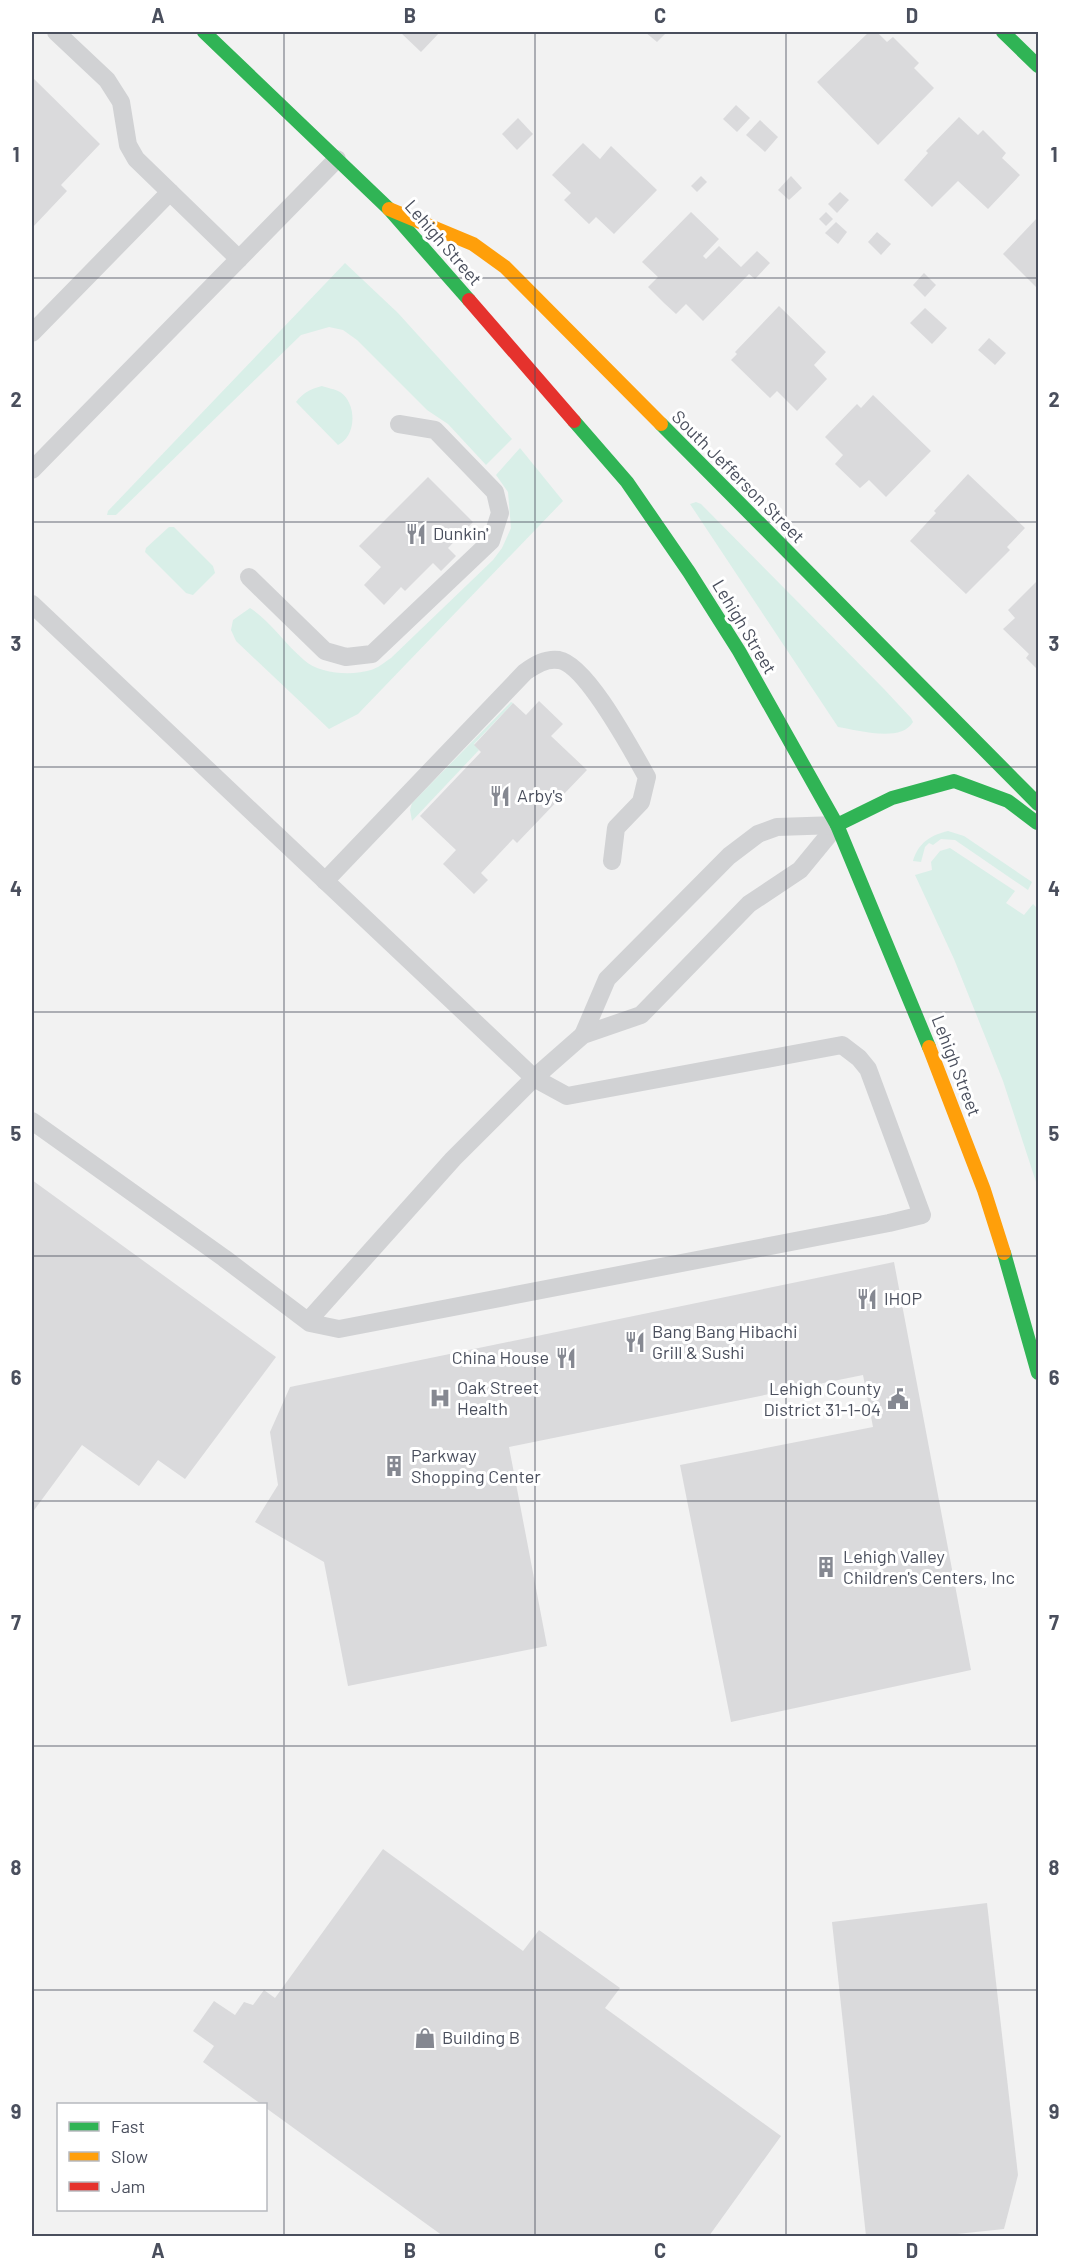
<svg xmlns="http://www.w3.org/2000/svg" width="1070" height="2268" font-family="Barlow,sans-serif">
	<style>
		.green { fill: #d9efe8 }
		.building { fill: #dadadc }
		.lines { fill: none; stroke-linecap: round; stroke-linejoin: round }
		.lane { stroke: #d1d2d4; stroke-width: 18 }
		.fast { stroke: #30b455; stroke-width: 14 }
		.slow { stroke: #ff9f0a; stroke-width: 14 }
		.jam { stroke: #e5322d; stroke-width: 14 }
		.grid { fill: none; stroke: #4a4f5d; stroke-width: 1.5; stroke-opacity: 0.55 }
		.labels { text-anchor: middle; stroke-width: 6; stroke-linejoin: round; paint-order: stroke }
		.street-label { font-size: 18px; fill: #4a4f5d; stroke: #fff }
		.poi-label { font-size: 18px; fill: #4a4f5d; stroke: #fff; text-anchor: start }
		.neatline { fill: none; stroke: #4a4f5d; stroke-width: 2 }
		.grid-label { font-size: 20px; text-anchor: middle; font-weight: bold; fill: #4a4f5d }
	</style>
	<rect width="100%" height="100%" fill="#f2f2f2"/>
	<g class="green">
		<path d="M345 263 398 313 512 439 486 465 448 424 427 410 357 340 343 330 329 327 301 335 116 515H107L108 511Z"/>
		<path d="M322 386C327 388 335 389 340 392 357 403 357 436 338 445L296 402C303 393 310 389 322 386Z"/>
		<path d="M520 448 563 501 358 714 329 729 236 641 231 630 233 620 250 608C271 622 285 644 304 660 319 674 352 676 371 670 378 668 385 662 391 658L493 560 502 548 511 528 508 492 496 475Z"/>
		<path d="M696 502 701 504 884 689 911 718 913 722C901 743 858 730 838 727L690 504Z"/>
		<path d="M169 527H174L213 566 215 573 193 595 186 593 145 552 146 548Z"/>
		<path d="M511 702 513 703 474 744 479 750 412 821 410 810 412 803Z"/>
		<path d="M948 831 964 836 1032 882 1028 890 955 840 941 839 933 845 929 843 925 847 921 862 913 861C918 843 931 835 948 831Z"/>
		<path d="M950 848 1015 891 1006 903 1024 915 1033 904 1038 909V1188L1003 1081 954 959 915 875 932 870 931 862 940 851Z"/>
	</g>
	<g class="building">
		<path d="M400 32H440L421 52Z"/>
		<path d="M645 32H667L657 42Z"/>
		<path d="M869 32H877L887 42 893 37 919 63 914 68 934 88 878 145 817 82Z"/>
		<path d="M32 77 100 144 61 185 67 191 32 228Z"/>
		<path d="M736 105 750 118 737 132 723 119Z"/>
		<path d="M959 117 978 135 983 130 1006 153 1002 158 1020 175 988 209 958 181 932 207 904 180 928 153 926 151Z"/>
		<path d="M518 118 533 134 517 150 502 134Z"/>
		<path d="M760 120 778 137 765 152 746 135Z"/>
		<path d="M583 143 600 159 611 146 657 190 614 234 596 217 589 224 564 200 571 193 552 175Z"/>
		<path d="M701 176 707 182 697 192 691 186Z"/>
		<path d="M791 176 802 188 789 200 778 190Z"/>
		<path d="M840 192 849 200 837 213 828 204Z"/>
		<path d="M691 212 719 239 703 256 706 259 719 246 741 267 757 251 770 263 755 279 749 274 703 321 686 304 676 314 664 303 648 287 658 277 642 262Z"/>
		<path d="M826 212 833 219 826 226 819 219Z"/>
		<path d="M1038 217V289L1003 254Z"/>
		<path d="M836 222 847 232 838 244 825 233Z"/>
		<path d="M877 232 891 244 881 255 868 242Z"/>
		<path d="M924 273 936 285 925 297 913 285Z"/>
		<path d="M779 306 826 352 814 365 827 379 797 411 777 391 770 398 731 360 737 354 735 352Z"/>
		<path d="M925 308 947 328 932 344 910 323Z"/>
		<path d="M989 338 1006 353 995 365 978 350Z"/>
		<path d="M873 395 931 451 886 497 869 480 860 488 835 464 843 455 825 437 857 404 861 408Z"/>
		<path d="M968 474 1025 528 1007 547 1010 550 966 594 910 541 936 513 934 511Z"/>
		<path d="M428 477 473 522 448 548 456 556 441 571 433 563 405 591 401 587 384 605 364 585 381 567 359 546Z"/>
		<path d="M1038 580V670L1026 658 1029 654 1003 629 1015 618 1008 610Z"/>
		<path d="M539 701 563 724 551 736 587 770 517 843 513 839 481 873 488 880 474 894 443 864 456 850 420 816 481 752 474 745 513 703 526 715Z"/>
		<path d="M32 1180 276 1357 185 1479 158 1460 139 1486 82 1445 32 1513Z"/>
		<path d="M894 1262 971 1670 731 1722 680 1465 873 1427 863 1375 509 1447 547 1646 348 1686 324 1562 255 1522 278 1485 270 1432 290 1387Z"/>
		<path d="M383 1849 523 1951 539 1930 620 1988 605 2008 781 2136 709 2236H443L266 2108V2104H261L203 2062 214 2046 193 2031 214 2001 235 2015 244 2002 253 2005 264 1990 275 1998Z"/>
		<path d="M987 1903 1018 2175 1004 2229 938 2236H866L832 1922Z"/>
	</g>
	<g class="lines">
		<g class="lane">
			<path d="M170 192 239 259"/>
			<path d="M32 333 170 192 136 159 128 145 121 102 107 80 56 32"/>
			<path d="M32 470 337 159"/>
			<path d="M249 577 325 651 346 657 372 654 491 541 500 513 495 492 435 430 399 424"/>
			<path d="M32 604 534 1078 583 1035 641 1015 749 904 800 870 837 825"/>
			<path d="M325 881 525 672C535 665 546 658 559 660 587 665 632 751 647 777L641 802 616 828 612 861"/>
			<path d="M583 1035 607 979 729 856 758 834 777 827 837 825"/>
			<path d="M32 1121 224 1258 310 1323 339 1329 889 1223 922 1215 868 1069 859 1058 842 1045 567 1096 534 1078 453 1159 308 1321"/>
		</g>
		<g class="fast">
			<path d="M204 32 389 209 469 300"/>
			<path d="M1003 32 1038 66"/>
			<path d="M574 421 627 482 689 572 739 651 837 825 929 1047"/>
			<path d="M661 424 1038 804"/>
			<path d="M837 825 892 798 954 781 1008 801 1037 823"/>
			<path d="M1004 1253 1038 1373"/>
		</g>
		<g class="slow">
			<path d="M389 209 473 244 505 267 661 424"/>
			<path d="M929 1047 984 1190 1004 1253"/>
		</g>
		<path class="jam" d="M469 300 574 421"/>
	</g>
	<path class="grid" d="M284 32V2236M535 32V2236M786 32V2236M32 278H1038M32 522H1038M32 767H1038M32 1012H1038M32 1256H1038M32 1501H1038M32 1746H1038M32 1990H1038"/>
	<defs>
		<symbol id="restaurant-bare" viewBox="-9 -9 18 18"><path d="M-5-6h1v4h1v-4h1v4h1v-4h1v5L-1.5 .5V6h-2V.5L-5-1ZM5-6V6H3V1.5H1.5Q1.5-4 5-6Z" fill="#858891" stroke="#fff" stroke-width="2.5" paint-order="stroke"/></symbol>
		<symbol id="hospital-bare" viewBox="-9 -9 18 18"><path d="M-5-5h3v3.5h4V-5h3V5h-3V1.5h-4V5h-3Z" fill="#858891" stroke="#fff" stroke-width="2.5" paint-order="stroke"/></symbol>
		<symbol id="civic-bare" viewBox="-9 -9 18 18"><path d="M-.6-6.5H3V-4.5H.6V-3L4-1V1h2V6H-6V1h2V-1L-.6-3ZM-1.2 2.5V6h2.4V2.5Z" fill="#858891" stroke="#fff" stroke-width="2.5" paint-order="stroke"/></symbol>
		<symbol id="building-bare" viewBox="-9 -9 18 18"><path d="M-4-6H4V6H1V3H-1V6H-4ZM-2.5-4.3h1.7v1.8h-1.7ZM.8-4.3h1.7v1.8H.8ZM-2.5-1h1.7V.8h-1.7ZM.8-1h1.7V.8H.8Z" fill="#858891" stroke="#fff" stroke-width="2.5" paint-order="stroke"/></symbol>
		<symbol id="shop-bare" viewBox="-9 -9 18 18"><path d="M-5-2.5h2.3a2.7 3.5 0 0 1 5.4 0H5L5.5 6h-11ZM-1.5-2.5h3a1.5 2.3 0 0 0-3 0Z" fill="#858891" stroke="#fff" stroke-width="2.5" paint-order="stroke"/></symbol>
	</defs>
	<g fill-rule="evenodd">
		<use href="#restaurant-bare" x="401" y="519" width="30" height="30"/>
		<use href="#restaurant-bare" x="485" y="781" width="30" height="30"/>
		<use href="#restaurant-bare" x="852" y="1284" width="30" height="30"/>
		<use href="#restaurant-bare" x="620" y="1327" width="30" height="30"/>
		<use href="#restaurant-bare" x="551" y="1343" width="30" height="30"/>
		<use href="#hospital-bare" x="425" y="1383" width="30" height="30"/>
		<use href="#civic-bare" x="883" y="1384" width="30" height="30"/>
		<use href="#building-bare" x="379" y="1451" width="30" height="30"/>
		<use href="#building-bare" x="811" y="1552" width="30" height="30"/>
		<use href="#shop-bare" x="410" y="2023" width="30" height="30"/>
	</g>
	<g class="labels">
		<g class="street-label">
			<text transform="translate(443 243) rotate(49)" y="6">Lehigh Street</text>
			<text transform="translate(738 477) rotate(45)" y="6">South Jefferson Street</text>
			<text transform="translate(744 627) rotate(59)" y="6">Lehigh Street</text>
			<text transform="translate(956 1066) rotate(69)" y="6">Lehigh Street</text>
		</g>
		<g class="poi-label">
			<text x="433" y="540">Dunkin'</text>
			<text x="517" y="802">Arby's</text>
			<text x="884" y="1305">IHOP</text>
			<text x="652" y="1338">Bang Bang Hibachi<tspan x="652" dy="21">Grill &amp; Sushi</tspan></text>
			<text x="549" y="1364" text-anchor="end">China House</text>
			<text x="457" y="1394">Oak Street<tspan x="457" dy="21">Health</tspan></text>
			<text x="881" y="1395" text-anchor="end">Lehigh County<tspan x="881" dy="21">District 31-1-04</tspan></text>
			<text x="411" y="1462">Parkway<tspan x="411" dy="21">Shopping Center</tspan></text>
			<text x="843" y="1563">Lehigh Valley<tspan x="843" dy="21">Children's Centers, Inc</tspan></text>
			<text x="442" y="2044">Building B</text>
		</g>
	</g>
	<rect width="1070" height="2268" fill="none" stroke="#ffffff" stroke-width="66"/>
	<rect x="57" y="2103" width="210" height="108" fill="#ffffff" stroke="#b7b9be" stroke-width="1.5"/>
	<rect x="69" y="2122" width="30" height="9" fill="#30b455" stroke="#b7b9be" stroke-width="1.5"/>
	<text x="111" y="2133" font-size="18" fill="#4a4f5d">Fast</text>
	<rect x="69" y="2152" width="30" height="9" fill="#ff9f0a" stroke="#b7b9be" stroke-width="1.5"/>
	<text x="111" y="2163" font-size="18" fill="#4a4f5d">Slow</text>
	<rect x="69" y="2182" width="30" height="9" fill="#e5322d" stroke="#b7b9be" stroke-width="1.5"/>
	<text x="111" y="2193" font-size="18" fill="#4a4f5d">Jam</text>
	<rect x="33" y="33" width="1004" height="2202" class="neatline"/>
	<g class="grid-label">
		<text x="158" y="23">A</text>
		<text x="410" y="23">B</text>
		<text x="660" y="23">C</text>
		<text x="912" y="23">D</text>
		<text x="16" y="162">1</text>
		<text x="1054" y="162">1</text>
		<text x="16" y="407">2</text>
		<text x="1054" y="407">2</text>
		<text x="16" y="651">3</text>
		<text x="1054" y="651">3</text>
		<text x="16" y="896">4</text>
		<text x="1054" y="896">4</text>
		<text x="16" y="1141">5</text>
		<text x="1054" y="1141">5</text>
		<text x="16" y="1385">6</text>
		<text x="1054" y="1385">6</text>
		<text x="16" y="1630">7</text>
		<text x="1054" y="1630">7</text>
		<text x="16" y="1875">8</text>
		<text x="1054" y="1875">8</text>
		<text x="16" y="2119">9</text>
		<text x="1054" y="2119">9</text>
		<text x="158" y="2258">A</text>
		<text x="410" y="2258">B</text>
		<text x="660" y="2258">C</text>
		<text x="912" y="2258">D</text>
	</g>
</svg>
